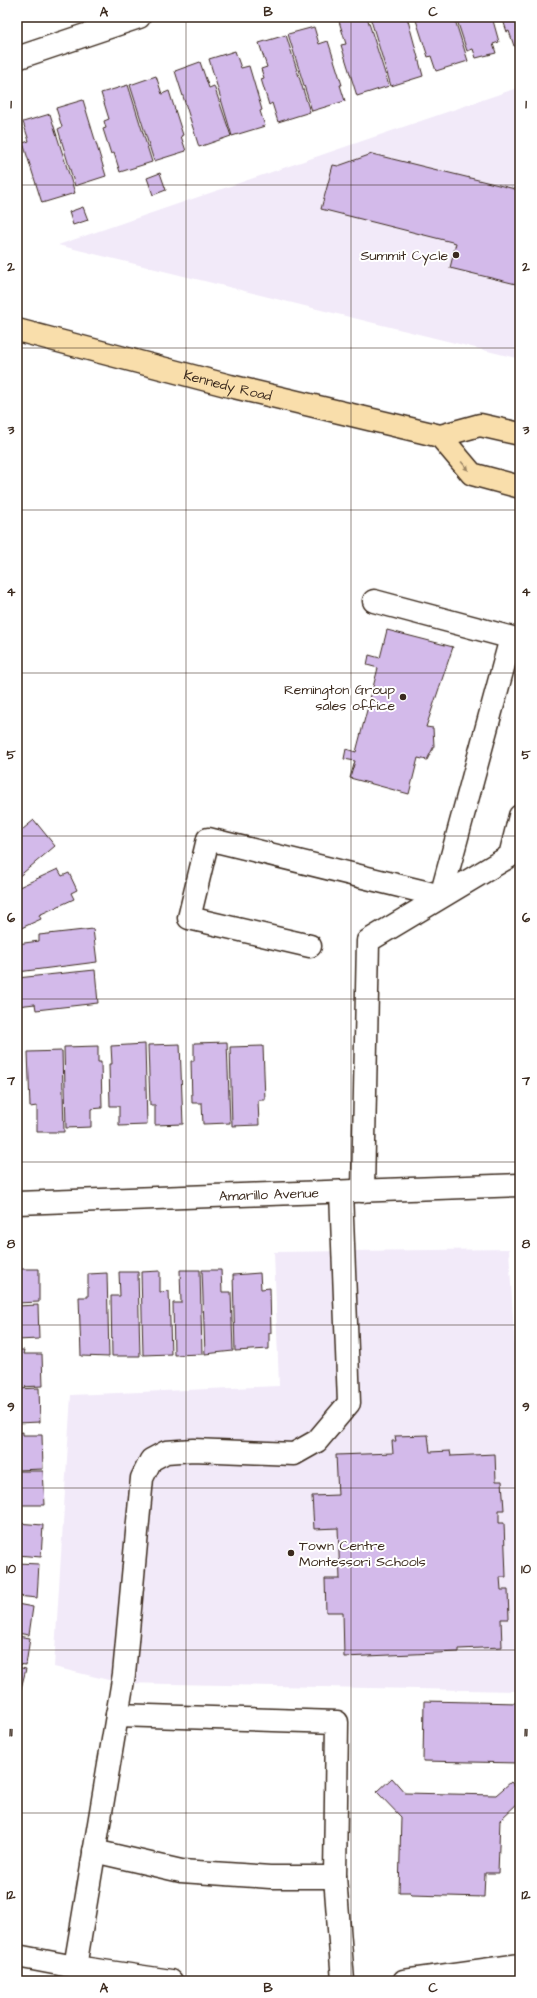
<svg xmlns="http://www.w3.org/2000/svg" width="537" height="1998" font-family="'Architects Daughter',sans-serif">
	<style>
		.built { fill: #f2eaf9 }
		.building { fill: #d3baea; stroke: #3b2a1e }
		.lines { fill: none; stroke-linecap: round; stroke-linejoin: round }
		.minor-casing { stroke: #3b2a1e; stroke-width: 25 }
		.major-casing { stroke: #3b2a1e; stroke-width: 25 }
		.minor { stroke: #fff; stroke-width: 22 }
		.major { stroke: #f9deab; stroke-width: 22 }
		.oneway { fill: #9a8464 }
		.grid { fill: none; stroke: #3b2a1e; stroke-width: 1; stroke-opacity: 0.55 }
		.poi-dot { fill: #3b2a1e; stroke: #fff; stroke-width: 1.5 }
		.labels { text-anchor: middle; stroke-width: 4; stroke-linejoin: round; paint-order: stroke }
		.poi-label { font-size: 14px; fill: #3b2a1e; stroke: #fff; text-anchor: end }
		.street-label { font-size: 14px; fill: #3b2a1e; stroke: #fff }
		.neatline { fill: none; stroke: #3b2a1e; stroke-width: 1.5 }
		.grid-label { font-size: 13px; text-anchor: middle; font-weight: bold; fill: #3b2a1e }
	</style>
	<rect width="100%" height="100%" fill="#fff"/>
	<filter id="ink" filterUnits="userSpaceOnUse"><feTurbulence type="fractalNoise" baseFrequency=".025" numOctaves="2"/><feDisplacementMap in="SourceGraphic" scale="8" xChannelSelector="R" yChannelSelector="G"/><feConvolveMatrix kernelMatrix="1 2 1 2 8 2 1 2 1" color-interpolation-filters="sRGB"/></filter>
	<g filter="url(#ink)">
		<g class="built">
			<path d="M520 87V359L58 245Z"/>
			<path d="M509 1249 520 1439V1691L121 1683 54 1667 71 1395 279 1386 274 1252Z"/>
		</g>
		<g class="building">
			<path d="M367 17 389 86 357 96 341 45 346 44 338 18Z"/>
			<path d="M370 17H398V19L407 17 423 76 391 86Z"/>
			<path d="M415 17H454L468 61 436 71 431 56 428 57Z"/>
			<path d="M456 17H492L499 42 493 44 496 53 476 58 473 49 467 51Z"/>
			<path d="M502 17H520V45L514 46 509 31 507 32Z"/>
			<path d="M314 27 319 44 328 41 342 85H340L345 101 312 111 288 34Z"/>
			<path d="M286 35 310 112 278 122 272 103 269 105 261 79 264 78 261 69 267 67 259 43Z"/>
			<path d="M235 51 241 68 249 66 262 110 260 111 265 126 232 136 209 59Z"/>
			<path d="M200 62 209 88 214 86 231 136 199 147 175 71Z"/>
			<path d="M156 76 162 94 169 91 183 135 181 136 186 151 154 161 130 85Z"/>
			<path d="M128 85 152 162 120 172 114 153 111 154 103 129 106 128 104 121 109 119 101 93Z"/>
			<path d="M83 100 106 176 75 186 58 129 62 127 56 108Z"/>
			<path d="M50 114 75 193 42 203 23 143 29 141 23 122Z"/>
			<path d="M372 154 519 190 520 187V285L450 268 456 243 321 209 333 165 338 166Z"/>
			<path d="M160 173 166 190 153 195 147 178Z"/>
			<path d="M83 207 88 220 73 225 69 212Z"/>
			<path d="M387 630 453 647 426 727 433 728 434 746 427 760 418 758 409 794 350 778 355 761 344 759 346 749 356 752 378 668 367 665 369 655 380 658Z"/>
			<path d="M34 820 55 846 17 878V834Z"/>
			<path d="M58 869 62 876 69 873 77 890 71 893 74 899 39 915 41 919 17 930V888Z"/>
			<path d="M93 929 97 962 18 972 17 944 39 941V935Z"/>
			<path d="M95 970 98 1003 36 1010 35 1004 17 1006V978Z"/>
			<path d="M227 1042 230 1123 203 1124 202 1103H192L191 1061H194V1043Z"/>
			<path d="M145 1044 147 1125 119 1126V1106H110L109 1064H112L111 1046Z"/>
			<path d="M180 1044 183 1124 155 1125V1105H150L148 1045Z"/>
			<path d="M98 1046V1062H101L102 1108 91 1109V1127L66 1128 64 1047Z"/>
			<path d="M263 1046 265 1100H258L259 1125 232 1126 230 1047Z"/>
			<path d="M62 1051 64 1132H37V1106L30 1107 28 1052Z"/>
			<path d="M17 1269H39V1302L17 1303Z"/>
			<path d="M180 1270H200L202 1354 174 1355 173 1303H181Z"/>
			<path d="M202 1270H221L222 1292H231L233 1351 205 1354Z"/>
			<path d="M160 1271V1292L169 1291 171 1354 143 1355 141 1272Z"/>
			<path d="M119 1272H138L140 1356H112L111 1296H120Z"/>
			<path d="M107 1273 109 1357 81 1356 79 1297H88V1274Z"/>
			<path d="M260 1273 261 1289 270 1288 271 1333H269V1349L235 1351 233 1275Z"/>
			<path d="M38 1305 39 1339 17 1340V1306Z"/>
			<path d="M17 1350H24L23 1354H42L43 1386 17 1387Z"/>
			<path d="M39 1388 40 1422 17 1423V1389Z"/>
			<path d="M23 1432V1435H42L43 1469 17 1470V1433Z"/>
			<path d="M428 1435 430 1452 450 1451 451 1456 495 1454 496 1481H502L504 1510H499V1523H504L506 1577H500L501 1590H508L509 1619H501L502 1647 459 1649V1652L344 1657 343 1612H326L325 1579H340L338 1528 314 1529 312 1496 338 1495 336 1455 393 1453 392 1441H396L395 1436Z"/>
			<path d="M17 1471H43L45 1505H17Z"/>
			<path d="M17 1523 43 1525 41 1557 17 1555Z"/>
			<path d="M17 1563 39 1564 37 1598 17 1596Z"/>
			<path d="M17 1604 33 1607 29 1635 17 1633Z"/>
			<path d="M17 1636 30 1638 26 1665 17 1664Z"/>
			<path d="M17 1667 26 1669 19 1696H17Z"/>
			<path d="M424 1701 519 1703 518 1763 423 1761Z"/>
			<path d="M392 1778 405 1793 496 1795 511 1782 520 1792V1801L500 1820 498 1873H485L484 1897 411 1895 410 1892H399L401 1817 377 1792Z"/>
		</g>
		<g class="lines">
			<defs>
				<g id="minor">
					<path d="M17 58 139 17"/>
					<path d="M374 601 520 640"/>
					<path d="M310 946 189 918 208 839 441 896 511 638"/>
					<path d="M363 1191 368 941 510 856 520 816"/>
					<path id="s1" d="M17 1203 520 1185"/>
					<path d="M117 1715 337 1722 335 1877 343 1981"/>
					<path d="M94 1851 181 1871 270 1877H335"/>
					<path d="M17 1956 75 1967 171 1981"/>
					<path d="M75 1967 124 1674 142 1478 151 1460 166 1452 193 1450 294 1454 317 1441 349 1403 341 1192"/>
					<path d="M404 1981 520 1965"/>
				</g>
				<g id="major">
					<path id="s2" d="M17 330 230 386 440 436 480 425 520 434"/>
					<path d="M440 436 472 474 520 487"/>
				</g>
			</defs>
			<use href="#minor" class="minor-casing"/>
			<use href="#major" class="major-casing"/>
			<use href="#minor" class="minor"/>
			<use href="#major" class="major"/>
		</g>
		<defs><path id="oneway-solid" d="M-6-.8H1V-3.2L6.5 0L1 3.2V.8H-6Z"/></defs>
		<use class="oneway" href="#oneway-solid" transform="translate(465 466) rotate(50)"/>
	</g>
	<path class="grid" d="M186 17V1981M351 17V1981M17 185H520M17 348H520M17 510H520M17 673H520M17 836H520M17 999H520M17 1162H520M17 1325H520M17 1488H520M17 1650H520M17 1813H520"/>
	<g class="poi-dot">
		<circle cx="456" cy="255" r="4"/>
		<circle cx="403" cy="697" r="4"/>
		<circle cx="291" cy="1553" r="4"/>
	</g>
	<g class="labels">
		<g class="poi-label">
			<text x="448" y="260">Summit Cycle</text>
			<text x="395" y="694">Remington Group<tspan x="395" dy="16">sales office</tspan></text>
			<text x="299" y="1550" text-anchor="start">Town Centre<tspan x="299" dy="16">Montessori Schools</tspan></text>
		</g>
		<g class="street-label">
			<text dy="5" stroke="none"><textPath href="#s2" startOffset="218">Kennedy Road</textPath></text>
			<text dy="5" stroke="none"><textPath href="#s1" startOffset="252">Amarillo Avenue</textPath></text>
		</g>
	</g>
	<rect width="537" height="1998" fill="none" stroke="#fff" stroke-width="44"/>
	<rect x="22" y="22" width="493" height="1954" class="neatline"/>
	<g class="grid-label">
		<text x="104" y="16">A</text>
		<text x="268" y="16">B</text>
		<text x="433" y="16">C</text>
		<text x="11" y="108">1</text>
		<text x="526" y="108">1</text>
		<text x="11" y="271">2</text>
		<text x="526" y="271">2</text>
		<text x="11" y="434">3</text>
		<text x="526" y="434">3</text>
		<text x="11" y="596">4</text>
		<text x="526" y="596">4</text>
		<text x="11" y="759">5</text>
		<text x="526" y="759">5</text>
		<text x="11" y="922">6</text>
		<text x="526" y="922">6</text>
		<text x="11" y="1085">7</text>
		<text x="526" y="1085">7</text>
		<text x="11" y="1248">8</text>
		<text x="526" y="1248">8</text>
		<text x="11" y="1411">9</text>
		<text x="526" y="1411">9</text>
		<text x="11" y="1573">10</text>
		<text x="526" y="1573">10</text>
		<text x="11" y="1736">11</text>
		<text x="526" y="1736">11</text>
		<text x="11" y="1899">12</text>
		<text x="526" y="1899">12</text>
		<text x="104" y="1992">A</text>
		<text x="268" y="1992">B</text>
		<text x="433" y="1992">C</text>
	</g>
</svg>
